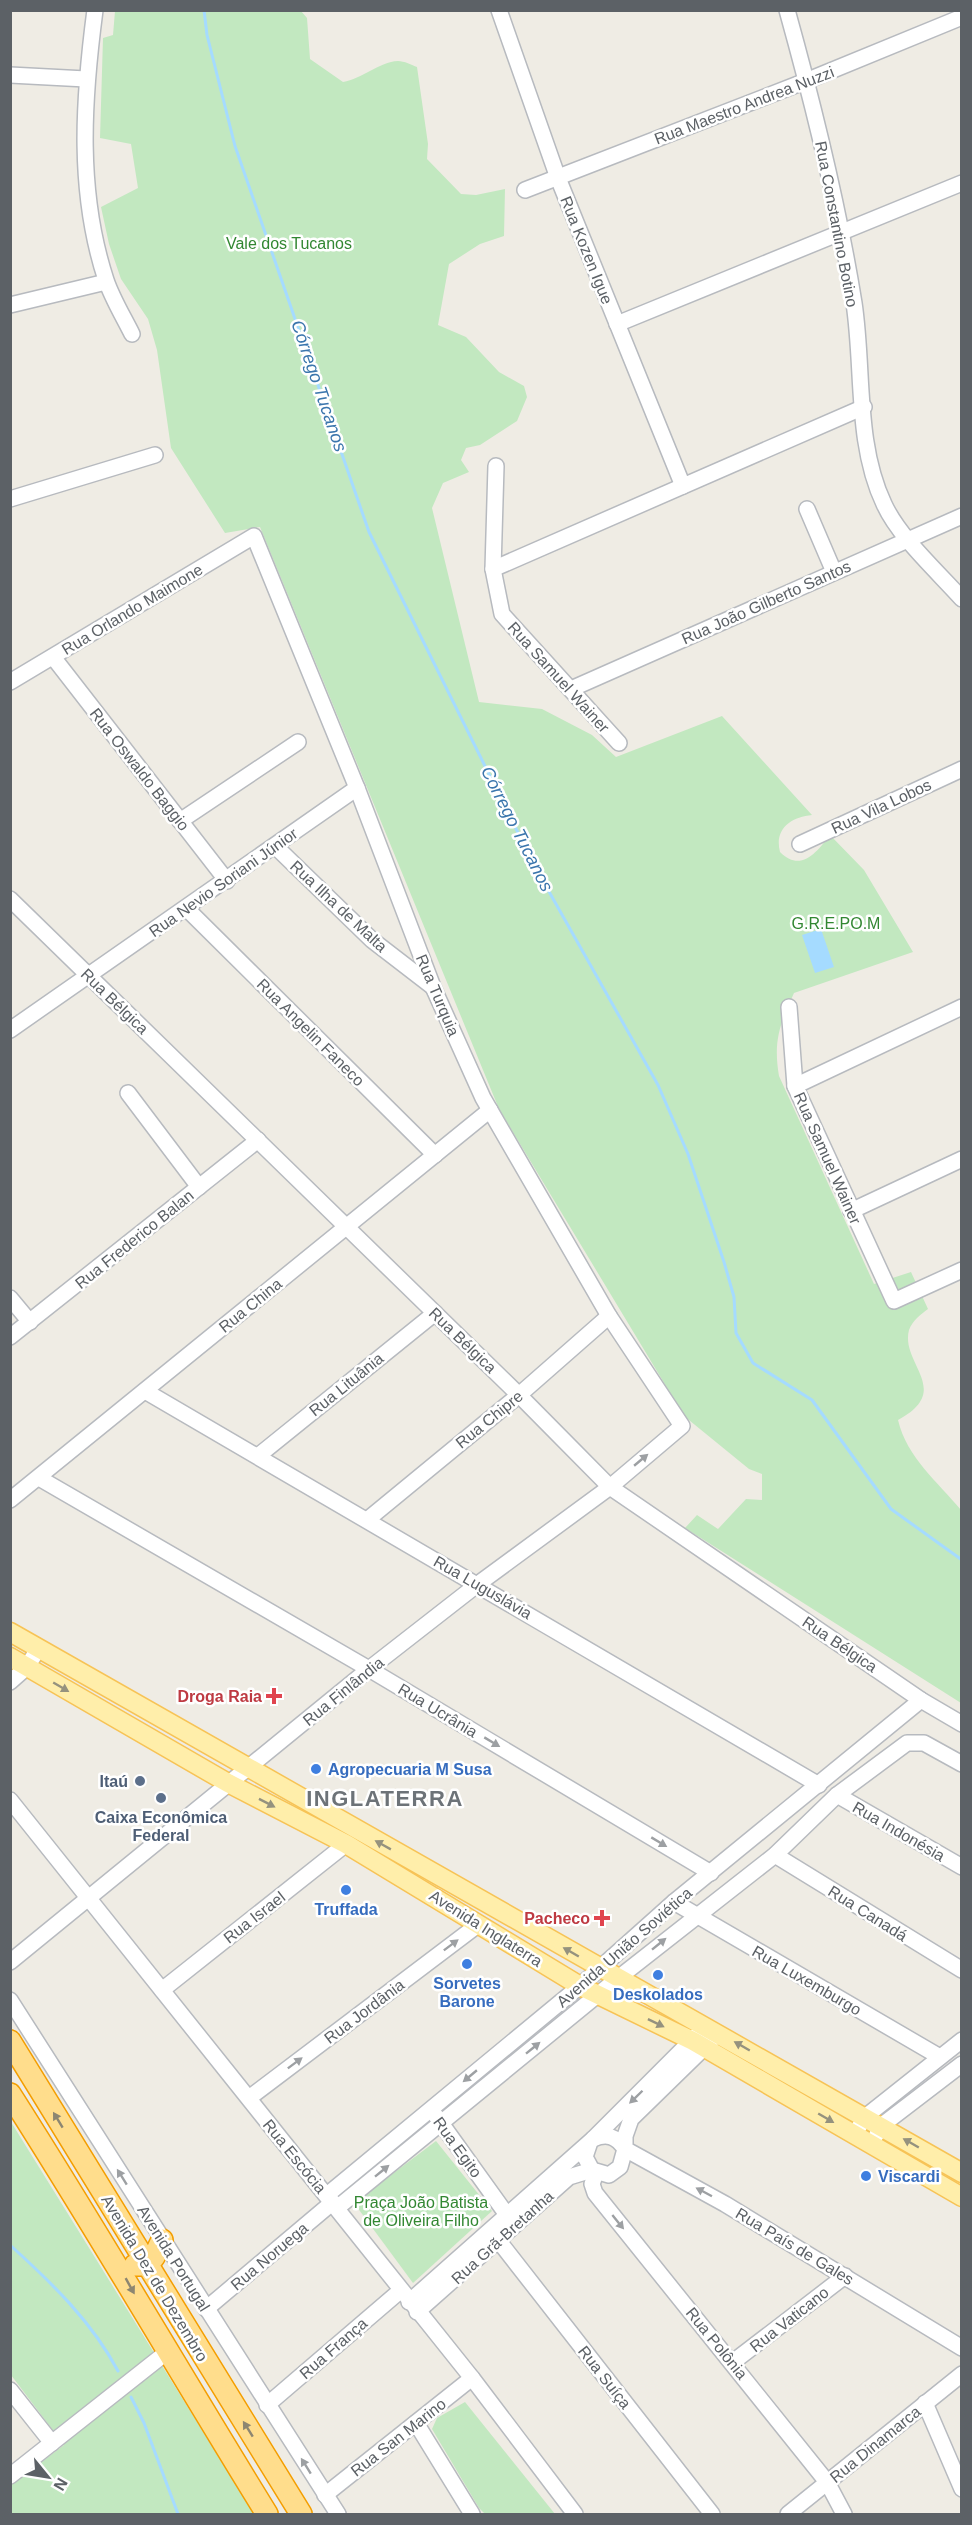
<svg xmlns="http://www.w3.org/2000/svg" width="972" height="2525" font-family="Helvetica,sans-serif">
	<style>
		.green { fill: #c2e8c0 }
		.water { fill: #a5dbff }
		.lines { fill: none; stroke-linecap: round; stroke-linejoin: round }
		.stream { stroke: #a5dbff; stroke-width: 3 }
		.minor-casing { stroke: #b7babf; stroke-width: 18 }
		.major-casing { stroke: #f7c356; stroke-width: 21 }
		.highway-casing { stroke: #f49e00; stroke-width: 24 }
		.minor { stroke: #fff; stroke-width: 15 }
		.major { stroke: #fea; stroke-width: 18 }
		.highway { stroke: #ffdd8c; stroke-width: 21 }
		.oneway { fill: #9da0a3 }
		.oneway2 { fill: #95927e }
		.oneway3 { fill: #8d8671 }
		.health-dot { fill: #e0444e; stroke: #fff; stroke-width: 2 }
		.shop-dot { fill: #3f7fe0; stroke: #fff; stroke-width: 2 }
		.service-dot { fill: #5c6f8a; stroke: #fff; stroke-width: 2 }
		.labels { text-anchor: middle; stroke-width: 5; stroke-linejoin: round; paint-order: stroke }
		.street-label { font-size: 16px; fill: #5c6166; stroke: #fff }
		.park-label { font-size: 16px; fill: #328732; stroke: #fff }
		.health-label { font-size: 16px; font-weight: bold; fill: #be3a42; stroke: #fff; text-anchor: end }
		.shop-label { font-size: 16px; font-weight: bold; fill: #366cbe; stroke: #fff }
		.service-label { font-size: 16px; font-weight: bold; fill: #4e5e75; stroke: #fff; text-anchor: end }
		.water-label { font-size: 18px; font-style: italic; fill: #3b76ad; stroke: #fff }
		.district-label { font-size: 22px; font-weight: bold; letter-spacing: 1.5px; fill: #6d7378; stroke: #fff }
	</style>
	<rect width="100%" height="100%" fill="#efece4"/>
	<g class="green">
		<path d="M115 11H301L307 18 310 59 343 82C362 79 379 62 398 61 404 61 412 65 417 67L428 144 427 159 461 194 476 195 505 189 504 236 480 244 449 264 438 325 466 337 499 372 524 386 527 397 517 421 480 445 466 448 461 460 469 472 443 483 432 508 479 702 542 709 592 735 616 757 722 716 812 815C791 817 774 829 780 852 801 873 817 852 830 835L864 870 913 952 794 993C780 1024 773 1041 779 1076L874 1284 911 1272 928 1309C921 1314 912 1321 909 1330 900 1364 954 1390 898 1420 907 1458 938 1482 961 1510V1703L685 1528 697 1515 718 1529 746 1499 762 1500V1474L749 1469 684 1416 499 1109 260 527 225 533 171 448 157 350 148 319 121 279 109 244 101 207 138 188 131 144 100 138 103 38 113 35Z"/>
		<path d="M11 2122 254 2514H11L10 2486 64 2445 11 2375Z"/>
		<path d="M436 2141 492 2211 413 2283 354 2203Z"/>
		<path d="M465 2402 555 2514H485L479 2508 432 2429 437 2418Z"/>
	</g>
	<path class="water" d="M821 929 834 967 815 973 802 935Z"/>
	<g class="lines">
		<g class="stream">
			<path d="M204 10 207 35 235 146 369 532 534 865 658 1085 688 1154 724 1262 734 1297 736 1333 753 1363 812 1400 891 1509 962 1560"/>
			<path d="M10 2245C52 2283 92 2322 118 2371"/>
			<path d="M131 2397 144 2423 178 2514"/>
		</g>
		<defs>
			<g id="minor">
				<path d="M95 10C83 101 77 192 106 280 112 298 123 316 132 334"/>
				<path d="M499 10 558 178 683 486"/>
				<path d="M787 10C814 107 838 204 854 303 864 369 855 443 884 504 899 537 937 571 962 599"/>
				<path d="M10 75 86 79"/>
				<path d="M525 190 806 81 962 17"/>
				<path d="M10 305 106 282"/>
				<path d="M617 324 962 183"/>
				<path d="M496 466 493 569 502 614 619 743"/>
				<path d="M10 499 155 455"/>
				<path d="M807 509 834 572"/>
				<path d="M493 569 864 407"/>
				<path d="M53 657 227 881"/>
				<path d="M10 682 254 536 357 788 433 987 483 1098 609 1316 682 1426 610 1487 478 1584 369 1669 10 1962"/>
				<path d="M571 689 962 516"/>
				<path d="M180 821 298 742"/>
				<path d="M800 844 962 769"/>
				<path d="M275 846 372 940 433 987"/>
				<path d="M10 899 519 1395 610 1487 921 1700 962 1724"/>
				<path d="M187 909 435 1155"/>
				<path d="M789 1007 795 1086 894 1301 962 1270"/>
				<path d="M10 1030 357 788"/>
				<path d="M795 1086 962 1007"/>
				<path d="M128 1093 199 1187"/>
				<path d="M851 1211 962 1159"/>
				<path d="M10 1298 30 1322"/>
				<path d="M10 1337 258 1140"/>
				<path d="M145 1391 819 1785"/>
				<path d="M258 1456 435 1313"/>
				<path d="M39 1478 369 1669 711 1873"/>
				<path d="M10 1500 490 1110"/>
				<path d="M367 1520 519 1395 609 1316"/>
				<path d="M10 1682 27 1667 38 1649"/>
				<path d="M837 1795 962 1867"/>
				<path d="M10 1800 472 2378 575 2514"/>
				<path d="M775 1855 962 1970"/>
				<path d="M674 1902 940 2057"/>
				<path d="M162 1990 346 1844"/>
				<path d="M10 2000 338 2514"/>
				<path d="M711 2041 631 2119 625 2136V2149L725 2204 962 2348"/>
				<path d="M249 2098 479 1924"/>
				<path d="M436 2116 507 2215"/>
				<path d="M859 2127 865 2117 962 2040"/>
				<path d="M877 2134 881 2126 962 2064"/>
				<path d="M593 2139 699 2033"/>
				<path d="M596 2173 592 2184 595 2193 827 2482 844 2514"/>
				<path d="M327 2195 580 1986 674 1902 921 1700"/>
				<path d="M337 2208 617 1979 775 1855 837 1795 907 1743H924L962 1764"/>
				<path d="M498 2240 712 2514"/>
				<path d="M409 2302 593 2139C607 2133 616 2136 625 2149L620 2167 609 2175 592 2170 585 2157 590 2142"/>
				<path d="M206 2309 333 2202"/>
				<path d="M417 2312 569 2177 592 2170"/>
				<path d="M733 2362 845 2276"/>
				<path d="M10 2390 52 2443"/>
				<path d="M925 2403 962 2489"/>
				<path d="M267 2405 400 2291"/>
				<path d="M416 2423 472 2514"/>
				<path d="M10 2476 167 2352"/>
				<path d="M325 2495 472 2378"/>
				<path d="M788 2514 962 2374"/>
			</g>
			<g id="major">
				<path d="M10 1632 962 2173"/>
				<path d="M10 1657 228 1783 346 1844 580 1986 693 2041 962 2197"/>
			</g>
			<g id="highway">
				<path d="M10 2041 301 2514"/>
				<path d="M10 2094C99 2233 181 2375 267 2514"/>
				<path d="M135 2265H146L154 2257 162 2240"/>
			</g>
		</defs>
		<use href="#minor" class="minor-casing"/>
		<use href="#major" class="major-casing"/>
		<use href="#highway" class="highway-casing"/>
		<use href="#minor" class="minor"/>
		<use href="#major" class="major"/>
		<use href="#highway" class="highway"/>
	</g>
	<defs><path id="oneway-solid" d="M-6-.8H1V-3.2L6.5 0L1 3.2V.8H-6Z" transform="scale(1.5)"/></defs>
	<g class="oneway">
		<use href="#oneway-solid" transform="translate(641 1460) rotate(-40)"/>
		<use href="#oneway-solid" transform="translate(492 1742) rotate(31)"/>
		<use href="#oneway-solid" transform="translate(659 1842) rotate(31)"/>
		<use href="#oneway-solid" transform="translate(659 1944) rotate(-39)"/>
		<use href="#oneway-solid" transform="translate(451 1945) rotate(-37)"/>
		<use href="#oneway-solid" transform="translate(533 2048) rotate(-39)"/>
		<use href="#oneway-solid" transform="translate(295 2063) rotate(-37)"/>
		<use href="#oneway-solid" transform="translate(470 2076) rotate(140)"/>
		<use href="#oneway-solid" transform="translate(636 2097) rotate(136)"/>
		<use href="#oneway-solid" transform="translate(382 2171) rotate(-39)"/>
		<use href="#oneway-solid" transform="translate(122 2177) rotate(-122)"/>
		<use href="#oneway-solid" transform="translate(704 2192) rotate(-152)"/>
		<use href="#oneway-solid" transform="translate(618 2222) rotate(51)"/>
		<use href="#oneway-solid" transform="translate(306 2466) rotate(-122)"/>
	</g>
	<g class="oneway2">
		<use href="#oneway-solid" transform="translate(61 1687) rotate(30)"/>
		<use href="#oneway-solid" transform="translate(267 1803) rotate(27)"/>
		<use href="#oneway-solid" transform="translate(383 1845) rotate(-151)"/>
		<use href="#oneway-solid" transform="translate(571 1952) rotate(-150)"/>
		<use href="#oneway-solid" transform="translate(656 2023) rotate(26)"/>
		<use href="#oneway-solid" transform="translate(742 2046) rotate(-150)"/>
		<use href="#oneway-solid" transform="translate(826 2118) rotate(30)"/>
		<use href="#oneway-solid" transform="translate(911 2143) rotate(-150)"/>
	</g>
	<g class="oneway3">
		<use href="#oneway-solid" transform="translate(58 2120) rotate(-121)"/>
		<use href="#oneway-solid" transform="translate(130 2286) rotate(61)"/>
		<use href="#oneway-solid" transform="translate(248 2429) rotate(-122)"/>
	</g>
	<g class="health-dot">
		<path d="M271 1687h6v6h6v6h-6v6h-6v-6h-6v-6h6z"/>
		<path d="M599 1909h6v6h6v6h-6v6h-6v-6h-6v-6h6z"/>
	</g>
	<g class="shop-dot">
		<circle cx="316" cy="1769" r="6"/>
		<circle cx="346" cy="1890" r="6"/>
		<circle cx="467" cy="1964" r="6"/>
		<circle cx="658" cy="1975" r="6"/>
		<circle cx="866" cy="2176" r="6"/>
	</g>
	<g class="service-dot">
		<circle cx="140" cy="1781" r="6"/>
		<circle cx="161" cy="1798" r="6"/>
	</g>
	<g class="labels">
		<g class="street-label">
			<text transform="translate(744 105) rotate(-21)" y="6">Rua Maestro Andrea Nuzzi</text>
			<text transform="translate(837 224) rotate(79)" y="6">Rua Constantino Botino</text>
			<text transform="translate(587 250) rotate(68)" y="6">Rua Kozen Igue</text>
			<text transform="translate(766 602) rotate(-24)" y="6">Rua João Gilberto Santos</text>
			<text transform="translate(132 609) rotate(-31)" y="6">Rua Orlando Maimone</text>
			<text transform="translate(559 677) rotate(48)" y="6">Rua Samuel Wainer</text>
			<text transform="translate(140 769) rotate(52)" y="6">Rua Oswaldo Baggio</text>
			<text transform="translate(881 806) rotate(-25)" y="6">Rua Vila Lobos</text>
			<text transform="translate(223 882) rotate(-35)" y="6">Rua Nevio Soriani Júnior</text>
			<text transform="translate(339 906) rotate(43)" y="6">Rua Ilha de Malta</text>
			<text transform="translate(438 995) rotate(67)" y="6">Rua Turquia</text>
			<text transform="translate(115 1001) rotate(44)" y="6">Rua Bélgica</text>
			<text transform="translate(311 1032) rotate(45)" y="6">Rua Angelin Faneco</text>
			<text transform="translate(828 1158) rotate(66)" y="6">Rua Samuel Wainer</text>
			<text transform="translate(134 1239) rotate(-39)" y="6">Rua Frederico Balan</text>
			<text transform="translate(250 1305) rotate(-39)" y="6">Rua China</text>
			<text transform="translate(463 1340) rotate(44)" y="6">Rua Bélgica</text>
			<text transform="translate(346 1384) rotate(-39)" y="6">Rua Lituânia</text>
			<text transform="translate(489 1419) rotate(-39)" y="6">Rua Chipre</text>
			<text transform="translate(483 1587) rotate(30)" y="6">Rua Luguslávia</text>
			<text transform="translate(840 1644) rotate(34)" y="6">Rua Bélgica</text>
			<text transform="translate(343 1691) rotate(-39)" y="6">Rua Finlândia</text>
			<text transform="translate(438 1710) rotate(31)" y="6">Rua Ucrânia</text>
			<text transform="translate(899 1831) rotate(30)" y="6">Rua Indonésia</text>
			<text transform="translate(868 1913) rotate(32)" y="6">Rua Canadá</text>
			<text transform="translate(254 1917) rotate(-38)" y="6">Rua Israel</text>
			<text transform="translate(486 1928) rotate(32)" y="6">Avenida Inglaterra</text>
			<text transform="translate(624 1947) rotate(-41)" y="6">Avenida União Soviética</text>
			<text transform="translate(807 1980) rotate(30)" y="6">Rua Luxemburgo</text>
			<text transform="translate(364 2011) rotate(-37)" y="6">Rua Jordânia</text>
			<text transform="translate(458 2147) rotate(54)" y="6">Rua Egito</text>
			<text transform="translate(295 2156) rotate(51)" y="6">Rua Escócia</text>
			<text transform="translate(502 2237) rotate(-42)" y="6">Rua Grã-Bretanha</text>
			<text transform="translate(795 2246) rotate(31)" y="6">Rua País de Gales</text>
			<text transform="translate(269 2256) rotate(-40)" y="6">Rua Noruega</text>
			<text transform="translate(174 2258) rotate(58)" y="6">Avenida Portugal</text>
			<text transform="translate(155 2278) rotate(59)" y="6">Avenida Dez de Dezembro</text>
			<text transform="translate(789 2319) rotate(-38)" y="6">Rua Vaticano</text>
			<text transform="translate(717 2343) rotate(51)" y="6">Rua Polônia</text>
			<text transform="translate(333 2348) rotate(-41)" y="6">Rua França</text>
			<text transform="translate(605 2377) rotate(52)" y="6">Rua Suíça</text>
			<text transform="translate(398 2437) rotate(-38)" y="6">Rua San Marino</text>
			<text transform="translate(875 2444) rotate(-39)" y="6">Rua Dinamarca</text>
		</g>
		<g class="park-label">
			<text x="289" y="249">Vale dos Tucanos</text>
			<text x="836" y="929">G.R.E.PO.M</text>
			<text x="421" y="2208">Praça João Batista<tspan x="421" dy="18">de Oliveira Filho</tspan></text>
		</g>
		<g class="health-label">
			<text x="262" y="1702">Droga Raia</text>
			<text x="590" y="1924">Pacheco</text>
		</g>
		<g class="shop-label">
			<text x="328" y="1775" text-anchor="start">Agropecuaria M Susa</text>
			<text x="346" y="1915">Truffada</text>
			<text x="467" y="1989">Sorvetes<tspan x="467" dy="18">Barone</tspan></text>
			<text x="658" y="2000">Deskolados</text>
			<text x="878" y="2182" text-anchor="start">Viscardi</text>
		</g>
		<g class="service-label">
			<text x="128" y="1787">Itaú</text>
			<text x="161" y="1823" text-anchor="middle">Caixa Econômica<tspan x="161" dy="18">Federal</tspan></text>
		</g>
		<g class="water-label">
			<text transform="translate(319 386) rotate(71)" y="6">Córrego Tucanos</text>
			<text transform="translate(517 829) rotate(63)" y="6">Córrego Tucanos</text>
		</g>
		<g class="district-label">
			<text x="385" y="1806">INGLATERRA</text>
		</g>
	</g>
	<rect width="972" height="2525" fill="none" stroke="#5c6166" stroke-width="24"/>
	<g transform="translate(48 2477) rotate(120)" stroke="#ffffff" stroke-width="4.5" paint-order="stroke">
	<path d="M0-4.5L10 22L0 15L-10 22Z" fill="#5c6166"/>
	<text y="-9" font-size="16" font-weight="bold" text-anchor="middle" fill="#5c6166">N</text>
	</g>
</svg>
